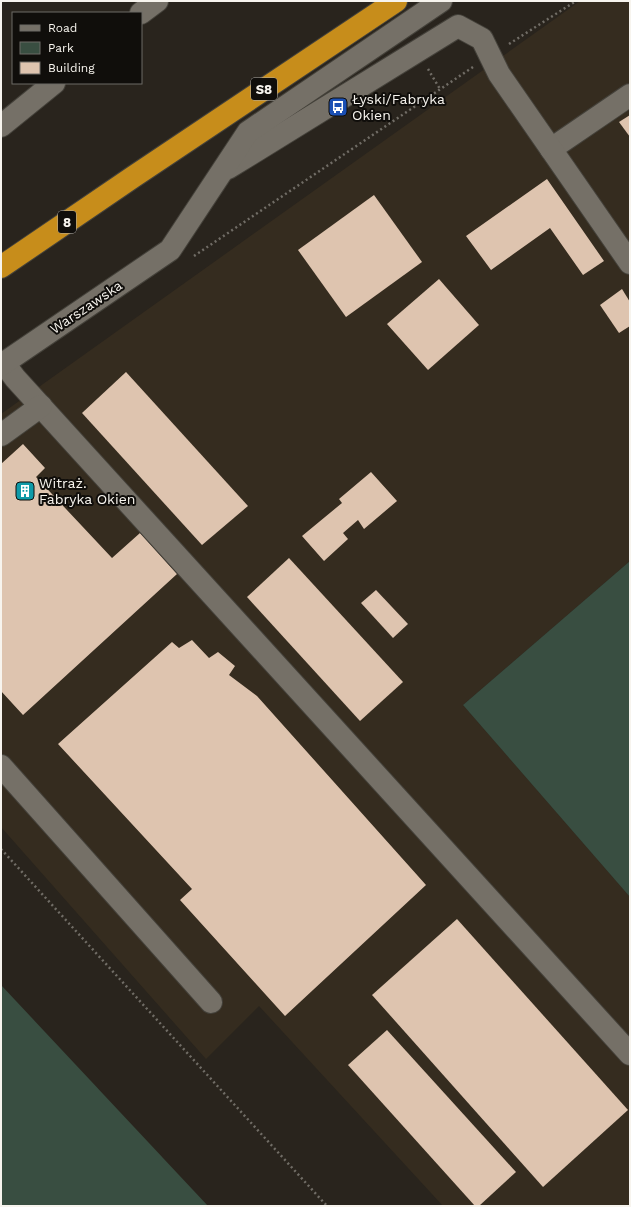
<svg xmlns="http://www.w3.org/2000/svg" width="631" height="1207" font-family="'Work Sans',sans-serif">
	<style>
		.built { fill: #352c1f }
		.green { fill: #394e41 }
		.building { fill: #dec4af }
		.lines { fill: none; stroke-linecap: round; stroke-linejoin: round }
		.minor-casing { stroke: #44413a; stroke-width: 24 }
		.highway-casing { stroke: #44413a; stroke-width: 24 }
		.path { stroke: #716d66; stroke-width: 2.5; stroke-dasharray: 2 3; stroke-linecap: butt }
		.minor { stroke: #757067; stroke-width: 22 }
		.highway { stroke: #c78d1b; stroke-width: 22 }
		.labels { text-anchor: middle; stroke-width: 4; stroke-linejoin: round; paint-order: stroke }
		.shield { fill: #100e0b; stroke: #b2afaa; stroke-width: 1 }
		.shield-label { font-size: 13px; font-weight: bold; fill: #f7f4ee }
		.poi-label { font-size: 14px; fill: #f7f4ee; stroke: #100e0b; text-anchor: start }
		.street-label { font-size: 14px; fill: #f7f4ee; stroke: #100e0b }
	</style>
	<rect width="100%" height="100%" fill="#29241d"/>
	<path class="built" d="M580 1H630V561L463 705 630 897V1206H443L259 1006 206 1059 1 827V414Z"/>
	<g class="green">
		<path d="M630 561V897L463 705Z"/>
		<path d="M1 985 208 1206H1Z"/>
	</g>
	<g class="building">
		<path d="M630 115V137L619 122Z"/>
		<path d="M547 179 604 261 583 275 550 228 491 270 466 236Z"/>
		<path d="M374 195 422 262 346 317 298 250Z"/>
		<path d="M439 279 479 325 428 370 387 324Z"/>
		<path d="M622 289 630 302V326L619 333 600 305Z"/>
		<path d="M126 372 248 506 202 545 82 413Z"/>
		<path d="M23 444 45 468 36 477 112 558 140 533 177 574 23 715 1 691V464Z"/>
		<path d="M371 472 397 501 364 529 358 520 343 533 348 539 324 561 302 536 342 503 339 499Z"/>
		<path d="M289 558 403 682 360 721 247 597Z"/>
		<path d="M376 590 408 624 393 638 361 603Z"/>
		<path d="M192 640 209 658 218 652 235 666 229 675 257 696 426 885 285 1016 180 900 192 889 58 744 172 642 179 648Z"/>
		<path d="M457 919 628 1110 543 1187 372 995Z"/>
		<path d="M387 1030 516 1172 479 1206H475L348 1065Z"/>
	</g>
	<g class="lines">
		<defs>
			<g id="minor">
				<path d="M141 13 157 1"/>
				<path d="M1 126 54 83"/>
				<path d="M551 149 630 95"/>
				<path d="M228 168 458 26 482 39 499 74 630 263"/>
				<path d="M4 363 15 378 630 1054"/>
				<path d="M1 365 170 250 248 132 441 1"/>
				<path d="M1 435 41 406"/>
				<path d="M1 766 211 1002"/>
			</g>
			<path id="highway" d="M1 267 133 177 396 1"/>
		</defs>
		<use href="#minor" class="minor-casing"/>
		<use href="#highway" class="highway-casing"/>
		<g class="path">
			<path d="M509 44 576 1"/>
			<path d="M428 69 440 89"/>
			<path d="M194 256 473 67"/>
			<path d="M1 849 327 1206"/>
		</g>
		<use href="#minor" class="minor"/>
		<use href="#highway" class="highway"/>
	</g>
	<defs>
		<symbol id="bus-square" viewBox="-11 -11 22 22"><rect x="-9" y="-9" width="18" height="18" rx="4" fill="#1a4fb4" stroke="#100e0b"/><path d="M-5-6H5V4H4V6H2V4H-2V6H-4V4H-5ZM-3.5-4V0h7V-4ZM-3.5 1.2v1.5H-2V1.2ZM2 1.2v1.5H3.5V1.2Z" fill="#fff"/></symbol>
		<symbol id="building-square" viewBox="-11 -11 22 22"><rect x="-9" y="-9" width="18" height="18" rx="4" fill="#0f9aa8" stroke="#100e0b"/><path d="M-4-6H4V6H1V3H-1V6H-4ZM-2.5-4.3h1.7v1.8h-1.7ZM.8-4.3h1.7v1.8H.8ZM-2.5-1h1.7V.8h-1.7ZM.8-1h1.7V.8H.8Z" fill="#fff"/></symbol>
	</defs>
	<g fill-rule="evenodd">
		<use href="#bus-square" x="327" y="96" width="22" height="22"/>
		<use href="#building-square" x="14" y="480" width="22" height="22"/>
	</g>
	<g class="labels">
		<g class="shield">
			<rect x="251" y="78" width="26" height="22" rx="3"/>
			<rect x="58" y="211" width="18" height="22" rx="3"/>
		</g>
		<g class="shield-label">
			<text x="264" y="94">S8</text>
			<text x="67" y="227">8</text>
		</g>
		<g class="poi-label">
			<text x="352" y="104">Łyski/Fabryka<tspan x="352" dy="16">Okien</tspan></text>
			<text x="39" y="488">Witraż.<tspan x="39" dy="16">Fabryka Okien</tspan></text>
		</g>
		<g class="street-label">
			<text transform="translate(86 307) rotate(-34)" y="5">Warszawska</text>
		</g>
	</g>
	<rect width="631" height="1207" fill="none" stroke="#f7f4ee" stroke-width="4"/>
	<rect x="12" y="12" width="130" height="72" fill="#100e0b" stroke="#6c6a66"/>
	<rect x="20" y="25" width="20" height="6" fill="#757067" stroke="#6c6a66"/>
	<text x="48" y="32" font-size="12" fill="#f7f4ee">Road</text>
	<rect x="20" y="42" width="20" height="12" fill="#394e41" stroke="#6c6a66"/>
	<text x="48" y="52" font-size="12" fill="#f7f4ee">Park</text>
	<rect x="20" y="62" width="20" height="12" fill="#dec4af" stroke="#6c6a66"/>
	<text x="48" y="72" font-size="12" fill="#f7f4ee">Building</text>
</svg>
